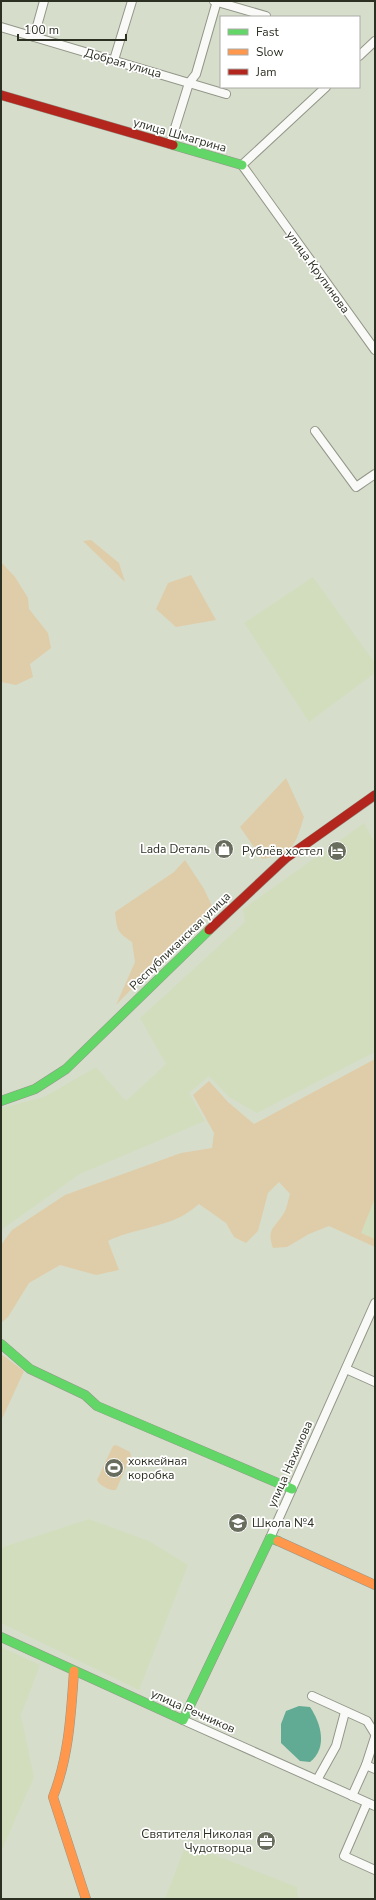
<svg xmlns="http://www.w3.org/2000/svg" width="376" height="1900" font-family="'Nunito Sans',sans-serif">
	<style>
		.built { fill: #d2ddbe }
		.green { fill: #dfcda9 }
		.water { fill: #61ab94 }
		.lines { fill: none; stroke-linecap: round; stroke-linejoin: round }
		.street-casing { stroke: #929789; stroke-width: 10 }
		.fast-casing { stroke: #929789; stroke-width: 10 }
		.slow-casing { stroke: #929789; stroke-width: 10 }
		.jam-casing { stroke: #929789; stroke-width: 10 }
		.street { stroke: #f9faf7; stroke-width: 8 }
		.fast { stroke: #63d668; stroke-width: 9 }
		.slow { stroke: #ff974d; stroke-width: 9 }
		.jam { stroke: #b3261e; stroke-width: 9 }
		.labels { text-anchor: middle; stroke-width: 3.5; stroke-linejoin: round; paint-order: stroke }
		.street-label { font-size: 12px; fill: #2c3023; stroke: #fff }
		.poi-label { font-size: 12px; fill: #2c3023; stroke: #fff; text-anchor: end }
	</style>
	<rect width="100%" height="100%" fill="#d7ddcb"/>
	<g class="built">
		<path d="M313 577 375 663V673L309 722 244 623Z"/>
		<path d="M364 823 375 843V1052L257 1113 229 1097 209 1076 189 1093 205 1121 80 1174 1 1230V1108L44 1097 96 1067 126 1101 166 1064 140 1018 245 922 243 909Z"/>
		<path d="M375 1164V1240L347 1228Z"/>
		<path d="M89 1519 149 1541 188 1565 139 1690 1 1623V1551L3 1547Z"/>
		<path d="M1 1647 40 1665 21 1715 34 1777 1 1852Z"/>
		<path d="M186 1844 297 1887 298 1899H165Z"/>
	</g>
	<g class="green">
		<path d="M91 540 119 563 125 582 83 541Z"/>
		<path d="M1 562 15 577 28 598 29 609 48 633 51 648 30 664 33 677 16 685 1 682Z"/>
		<path d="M191 575 216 620 176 627 156 609 168 583Z"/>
		<path d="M286 778 304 817C295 845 294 854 262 859L240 827Z"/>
		<path d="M185 860 204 889 212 906 116 1005 135 962 132 942C117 932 117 930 115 912L174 872Z"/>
		<path d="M375 1059V1198L361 1233 375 1239V1247L329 1226 309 1234 287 1247 273 1248C266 1228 275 1228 284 1213 287 1208 288 1200 290 1194L279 1182 268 1193 258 1231 246 1243 234 1237 226 1223 199 1204C194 1208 189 1212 184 1215 161 1228 132 1229 108 1241L119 1270 96 1275 60 1265 29 1283 8 1317 1 1323V1245L12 1230 65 1195 181 1153 212 1148 214 1133 193 1095 209 1081 228 1102 254 1124Z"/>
		<path d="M1 1354 24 1371 1 1421Z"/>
		<path d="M116 1445 130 1452 131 1456 116 1490C110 1491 100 1486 97 1480L113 1446Z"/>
	</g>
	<path class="water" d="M299 1706 310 1707C321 1723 328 1748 310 1762L300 1761 281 1743V1724L286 1711Z"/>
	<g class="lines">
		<defs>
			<g id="street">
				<path d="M214 1 266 16"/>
				<path d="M1 27 226 94"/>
				<path d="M34 37 44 1"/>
				<path d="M359 56 375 41"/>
				<path d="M114 60 132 1"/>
				<path d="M326 87 242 165 375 350"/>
				<path d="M170 144 189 83 196 74 217 1"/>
				<path d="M315 431 356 487 375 474"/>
				<path d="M346 1369 375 1382"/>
				<path d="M270 1538 375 1303"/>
				<path d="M312 1696 367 1721 375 1734"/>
				<path d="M183 1720 375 1806"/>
				<path d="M375 1737 366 1765 375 1769"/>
				<path d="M317 1780 336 1746 345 1712"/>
				<path d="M352 1796 366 1765"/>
				<path d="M367 1803 344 1856 375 1870"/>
			</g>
			<g id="fast">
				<path d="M173 145 242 165"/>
				<path d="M1 1101 35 1089 66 1069 209 930"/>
				<path d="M1 1344 30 1369 85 1395 97 1406 292 1489"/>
				<path d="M1 1637 183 1720 270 1538 278 1541"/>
			</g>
			<g id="slow">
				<path d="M278 1541 375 1585"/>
				<path d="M74 1671C71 1714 69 1756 53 1797L86 1899"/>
			</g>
			<g id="jam">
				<path d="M1 95 173 145"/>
				<path d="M209 930 286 858 375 795"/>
			</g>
		</defs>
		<use href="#street" class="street-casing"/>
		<use href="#fast" class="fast-casing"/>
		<use href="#slow" class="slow-casing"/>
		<use href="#jam" class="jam-casing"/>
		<use href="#street" class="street"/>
		<use href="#fast" class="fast"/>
		<use href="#slow" class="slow"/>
		<use href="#jam" class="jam"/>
	</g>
	<defs>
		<symbol id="shop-disc" viewBox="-11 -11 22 22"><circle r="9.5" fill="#686d5e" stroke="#fff"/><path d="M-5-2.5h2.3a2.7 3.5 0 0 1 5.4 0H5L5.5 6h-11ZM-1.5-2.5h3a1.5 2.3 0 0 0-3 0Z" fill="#fff"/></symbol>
		<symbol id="hotel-disc" viewBox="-11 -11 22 22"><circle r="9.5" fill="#686d5e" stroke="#fff"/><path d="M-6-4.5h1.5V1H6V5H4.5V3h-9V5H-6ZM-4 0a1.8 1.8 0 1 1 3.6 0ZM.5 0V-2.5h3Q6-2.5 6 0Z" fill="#fff"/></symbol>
		<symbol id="stadium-disc" viewBox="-11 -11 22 22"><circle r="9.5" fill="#686d5e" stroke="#fff"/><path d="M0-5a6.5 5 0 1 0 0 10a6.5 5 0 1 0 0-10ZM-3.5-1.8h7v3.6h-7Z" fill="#fff"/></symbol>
		<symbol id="school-disc" viewBox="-11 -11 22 22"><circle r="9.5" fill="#686d5e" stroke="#fff"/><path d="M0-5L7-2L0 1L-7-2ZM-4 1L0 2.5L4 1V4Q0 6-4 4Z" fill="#fff"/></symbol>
		<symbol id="office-disc" viewBox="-11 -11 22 22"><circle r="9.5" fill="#686d5e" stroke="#fff"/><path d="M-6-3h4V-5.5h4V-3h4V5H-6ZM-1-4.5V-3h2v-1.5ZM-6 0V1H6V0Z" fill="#fff"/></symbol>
	</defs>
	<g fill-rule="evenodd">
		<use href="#shop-disc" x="213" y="838" width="22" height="22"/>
		<use href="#hotel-disc" x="326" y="840" width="22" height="22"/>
		<use href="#stadium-disc" x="103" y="1457" width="22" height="22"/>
		<use href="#school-disc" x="227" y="1512" width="22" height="22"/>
		<use href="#office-disc" x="255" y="1830" width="22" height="22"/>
	</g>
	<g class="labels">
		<g class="street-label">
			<text transform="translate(123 63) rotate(16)" y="4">Добрая улица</text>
			<text transform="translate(180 135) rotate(16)" y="4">улица Шмагрина</text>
			<text transform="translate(318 272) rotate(54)" y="4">улица Крупинова</text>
			<text transform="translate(180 941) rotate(-44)" y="4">Республиканская улица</text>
			<text transform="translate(290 1464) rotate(-66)" y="4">улица Нахимова</text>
			<text transform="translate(193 1711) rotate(24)" y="4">улица Речников</text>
		</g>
		<g class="poi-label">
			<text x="210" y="853">Lada Dеталь</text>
			<text x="323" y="855">Рублёв хостел</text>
			<text x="128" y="1465" text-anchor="start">хоккейная<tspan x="128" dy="14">коробка</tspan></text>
			<text x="252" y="1527" text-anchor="start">Школа №4</text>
			<text x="252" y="1838">Святителя Николая<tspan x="252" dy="14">Чудотворца</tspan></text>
		</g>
	</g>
	<rect width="376" height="1900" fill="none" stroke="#2c3023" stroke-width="4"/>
	<rect x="220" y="16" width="140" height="72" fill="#ffffff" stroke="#abaca7"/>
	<rect x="228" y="29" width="20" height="6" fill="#63d668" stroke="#abaca7"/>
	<text x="256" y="36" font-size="12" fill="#2c3023">Fast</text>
	<rect x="228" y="49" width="20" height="6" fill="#ff974d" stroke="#abaca7"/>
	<text x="256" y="56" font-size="12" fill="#2c3023">Slow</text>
	<rect x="228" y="69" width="20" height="6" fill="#b3261e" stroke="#abaca7"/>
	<text x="256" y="76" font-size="12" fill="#2c3023">Jam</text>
	<path d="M18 34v6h108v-6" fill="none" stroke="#2c3023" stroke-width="2"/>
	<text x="24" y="34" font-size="12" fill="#2c3023" stroke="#ffffff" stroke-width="3" paint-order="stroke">100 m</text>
</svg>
